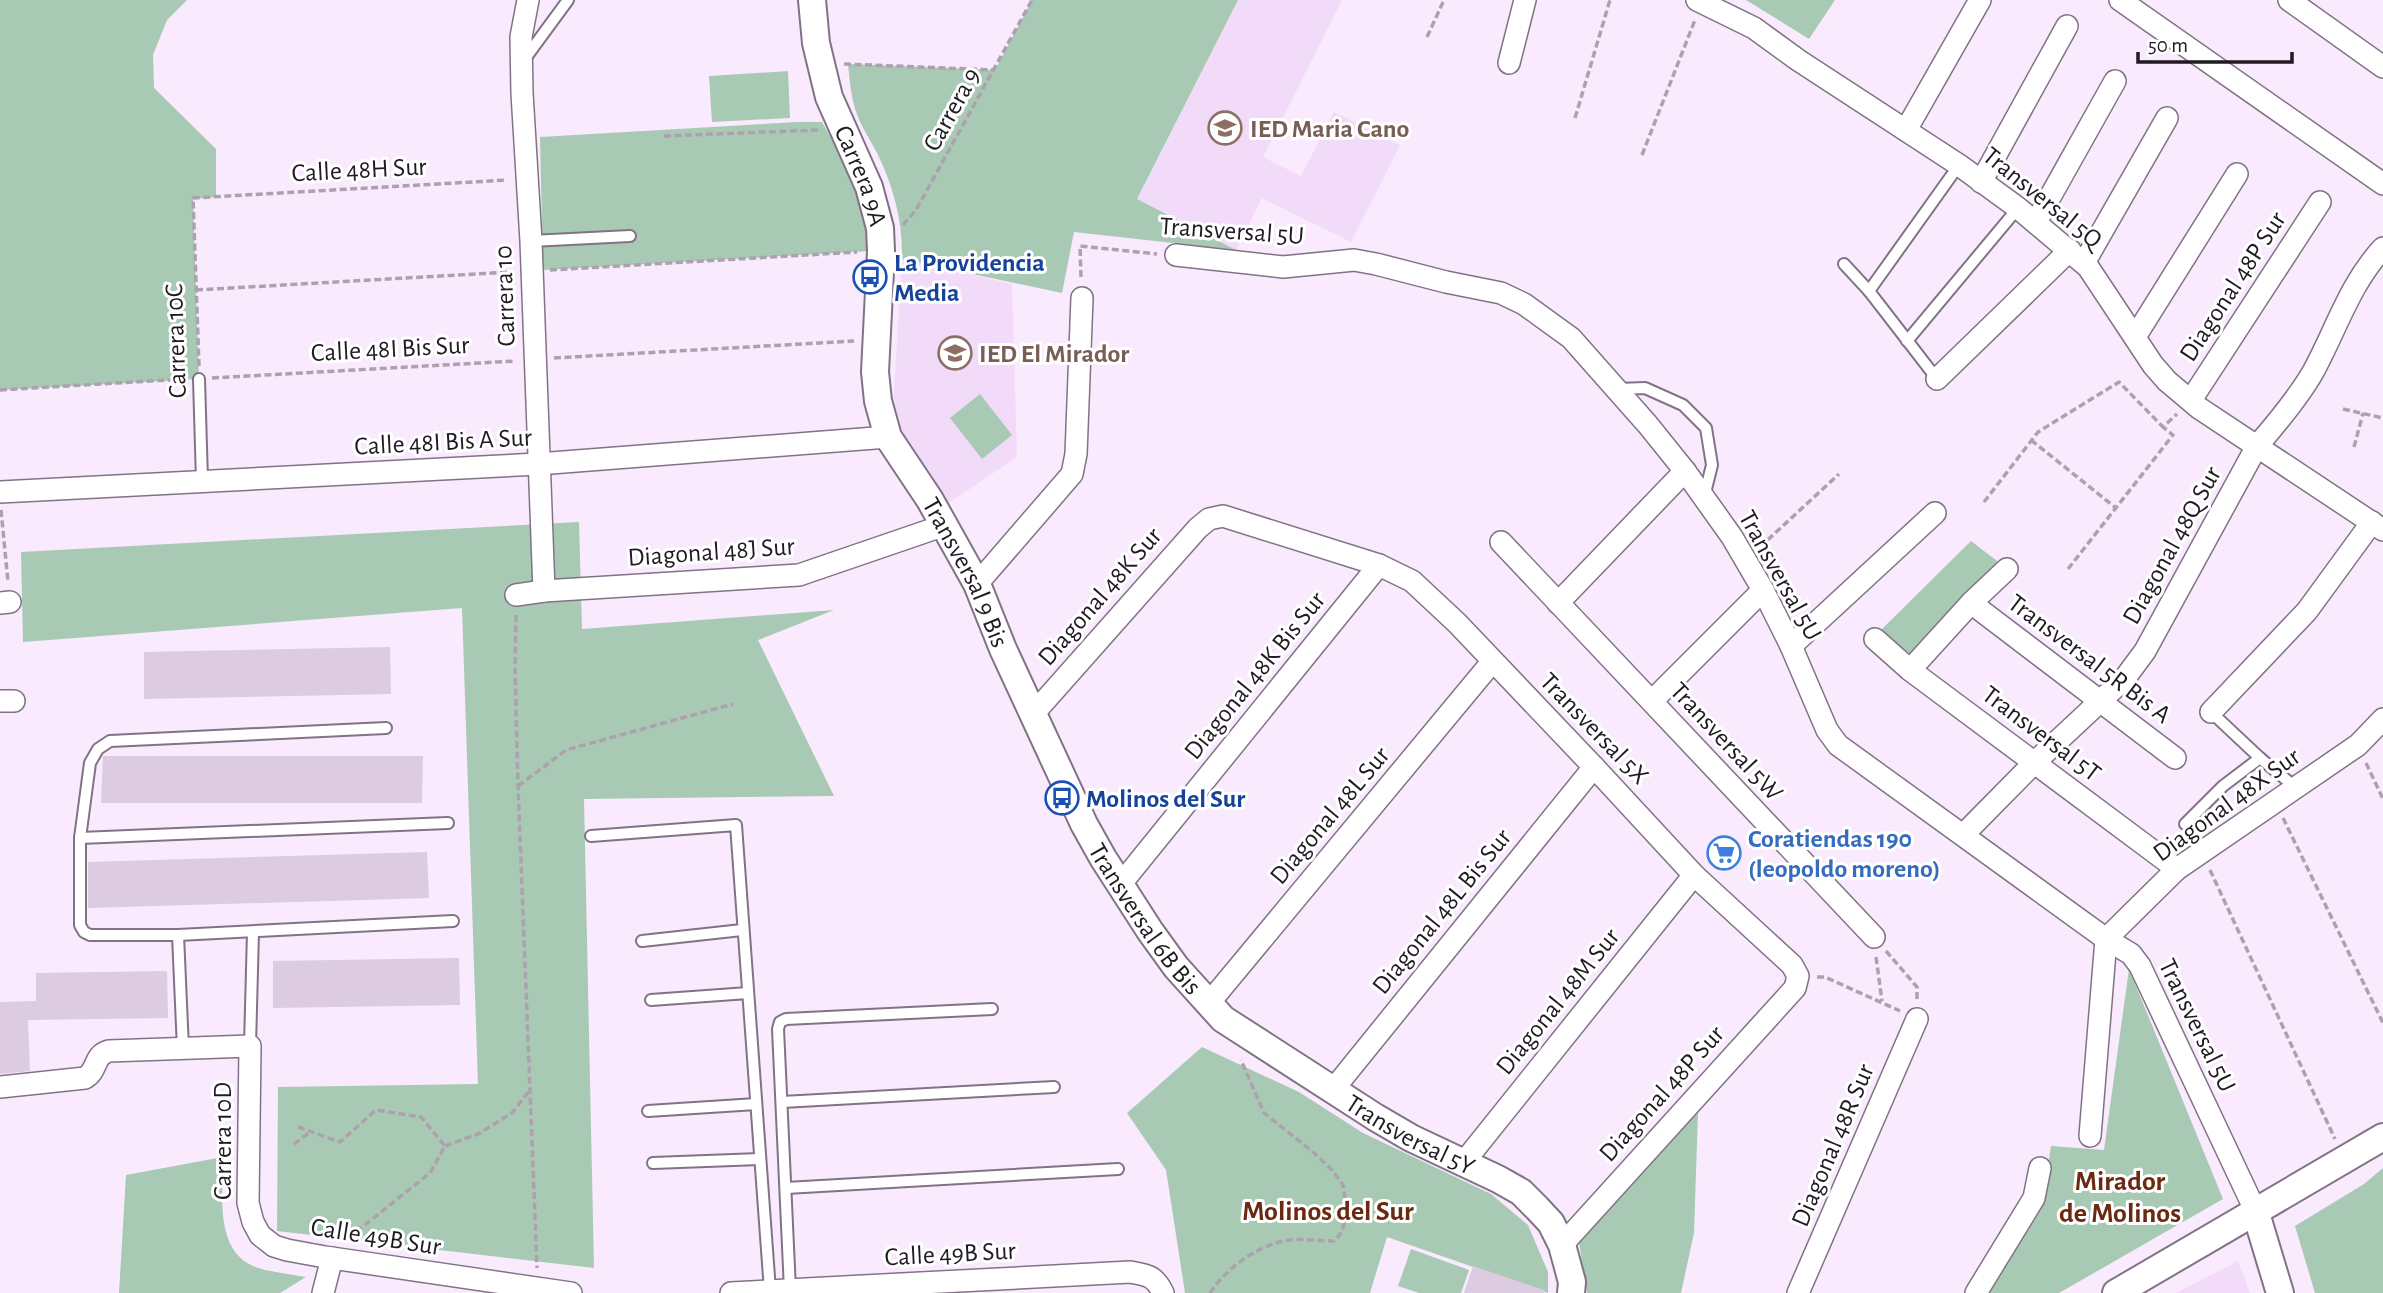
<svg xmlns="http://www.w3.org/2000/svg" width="2383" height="1293" font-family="'Alegreya Sans',sans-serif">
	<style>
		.built { fill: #f2dbf8 }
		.green { fill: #a8cab4 }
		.building { fill: #dccbe1 }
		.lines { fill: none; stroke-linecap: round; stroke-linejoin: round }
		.service-casing { stroke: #827286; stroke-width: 14 }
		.minor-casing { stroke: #827286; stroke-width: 24 }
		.tertiary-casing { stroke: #827286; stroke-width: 30 }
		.path { stroke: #ada1b0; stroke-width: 3.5; stroke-dasharray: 7 3.5; stroke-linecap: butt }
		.service { stroke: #fff; stroke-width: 10 }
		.minor { stroke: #fff; stroke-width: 21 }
		.tertiary { stroke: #fff; stroke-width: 26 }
		.labels { text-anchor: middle; stroke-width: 6; stroke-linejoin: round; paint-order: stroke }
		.street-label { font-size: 26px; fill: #201a22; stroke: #fff }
		.education-label { font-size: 26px; font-weight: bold; fill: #785e54; stroke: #fff; text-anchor: start }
		.transit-label { font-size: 26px; font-weight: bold; fill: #164399; stroke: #fff; text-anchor: start }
		.shop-label { font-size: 26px; font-weight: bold; fill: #366cbe; stroke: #fff; text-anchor: start }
		.neighbourhood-label { font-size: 28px; font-weight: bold; fill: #6a2910; stroke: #fff }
	</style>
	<rect width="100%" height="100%" fill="#f9eafd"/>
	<g class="built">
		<path d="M1238 0H1342L1263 157 1301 176 1334 112 1400 145 1351 242 1262 198 1236 250 1137 200Z"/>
		<path d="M902 259 1012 284 1017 457 947 504 892 422Z"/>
		<path d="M2238 1261 2250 1293H2176Z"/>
	</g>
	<g class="green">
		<path d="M0 0H187L167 20 153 55 154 88 216 149V197L193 199 199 379 0 390Z"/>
		<path d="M1032 0H1238L1137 199 1236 250 1074 232 1062 293 902 259C903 223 894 188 878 155 872 142 863 130 858 117 851 100 850 82 848 64L995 70Z"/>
		<path d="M1746 0H1835L1809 39Z"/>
		<path d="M788 71 790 118 712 122 709 76Z"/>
		<path d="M797 122H822C846 163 866 203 870 251L543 270 540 137Z"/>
		<path d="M980 394 1012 435 982 459 950 418Z"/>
		<path d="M579 522 582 629 834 610 758 640 834 796 584 799 594 1268 277 1231 278 1087 478 1084 462 608 23 642 21 552Z"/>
		<path d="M1971 541 2001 564 1913 656 1881 630Z"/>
		<path d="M2129 969 2223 1199 2059 1293H1988L2042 1204 2051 1146 2104 1150Z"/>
		<path d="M1202 1047 1299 1092 1363 1133 1491 1194 1528 1225 1548 1272V1293L1387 1237 1370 1293H1185L1166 1170 1127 1113Z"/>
		<path d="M1698 1112 1694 1233 1681 1293H1587L1579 1243Z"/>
		<path d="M223 1157C223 1192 214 1249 253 1266 268 1272 289 1274 306 1277L280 1293H119L126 1175Z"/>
		<path d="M2383 1168V1293H2315L2295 1226 2364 1184Z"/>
		<path d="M1411 1249 1469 1270 1461 1293H1419L1398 1286Z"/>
	</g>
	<g class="building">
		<path d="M390 647 391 694 144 699V652Z"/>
		<path d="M103 756H423L422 803H101Z"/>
		<path d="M427 852 429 898 88 908V862Z"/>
		<path d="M459 958 460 1005 273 1008V961Z"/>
		<path d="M167 971 168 1018 28 1020 30 1071 0 1074V1002L36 1001V973Z"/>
		<path d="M1473 1266 1544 1290V1293H1464Z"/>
	</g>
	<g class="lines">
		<defs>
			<g id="service">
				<path d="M524 60 568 0"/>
				<path d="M531 241 630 236"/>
				<path d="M1844 264 1869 291 1937 379"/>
				<path d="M1869 291 1959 165"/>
				<path d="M1907 341 2018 208"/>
				<path d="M199 379 202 481"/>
				<path d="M1618 389 1645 388 1683 405 1706 428 1712 465 1704 497"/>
				<path d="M2211 712 2260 758 2295 787"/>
				<path d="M386 728 110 741 98 749 90 763 80 838V925L84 932 90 935H178L453 921"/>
				<path d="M2185 824 2223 786 2260 758"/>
				<path d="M591 836 736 825 770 1291"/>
				<path d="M80 838 448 823"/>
				<path d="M178 935 183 1049"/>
				<path d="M642 941 742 930"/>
				<path d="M651 1000 748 993"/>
				<path d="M250 1046 253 932"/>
				<path d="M782 1102 1054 1087"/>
				<path d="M648 1111 756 1104"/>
				<path d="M653 1163 760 1159"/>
				<path d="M786 1188 1118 1169"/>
				<path d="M790 1290 778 1029 780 1022 786 1019 992 1009"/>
			</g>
			<g id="minor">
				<path d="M528 0 521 37 522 93 531 241 544 591"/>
				<path d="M1697 0 1754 28 1798 60 1959 165 2018 208 2088 267 2153 365 2167 381 2199 408 2383 530"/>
				<path d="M2120 0 2383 184"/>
				<path d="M2289 0 2383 67"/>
				<path d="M1509 63 1525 0"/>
				<path d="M1906 130 1980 0"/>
				<path d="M1981 182 2067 26"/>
				<path d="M2036 222 2115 81"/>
				<path d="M1176 255 1283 267 1354 260 1376 264 1446 282 1501 293 1524 304 1571 338 1648 425 1685 471 1732 537 1763 590 1791 646 1827 730 1838 745 2106 939 2131 954 2140 966 2255 1210"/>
				<path d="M2084 263 2167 118"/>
				<path d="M2135 337 2237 174"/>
				<path d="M1937 379 2070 250"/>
				<path d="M2191 400 2320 202"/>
				<path d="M0 492 538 464 888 437"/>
				<path d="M1501 542 1874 937"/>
				<path d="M977 584 1072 474 1076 454 1082 298"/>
				<path d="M516 595 544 591 799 575 945 525"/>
				<path d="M0 603 10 602"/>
				<path d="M1558 603 1685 471"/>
				<path d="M1971 603 2175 758"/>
				<path d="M1875 639 1910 670 2177 869"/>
				<path d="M1791 646 1935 513"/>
				<path d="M1910 670 1971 603 2007 569"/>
				<path d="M0 701H14"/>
				<path d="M1652 701 1763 590"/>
				<path d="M2211 712 2307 611 2372 522"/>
				<path d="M1034 713 1198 528 1209 519 1223 516 1379 565 1412 581 1457 623 1594 767 1694 875 1792 965 1798 976 1795 988 1562 1245"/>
				<path d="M1963 835 2034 763 2125 678 2145 651 2257 446C2277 423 2298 398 2313 372 2336 330 2350 283 2383 248"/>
				<path d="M1120 885 1379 565"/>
				<path d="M1209 1003 1492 662"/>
				<path d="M0 1087 85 1078C98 1071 93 1055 109 1051L250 1046 248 1203 253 1222 260 1235 274 1246 287 1250 325 1257 571 1293"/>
				<path d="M1332 1091 1594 767"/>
				<path d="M2090 1136 2106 939 2177 869 2358 745 2383 719"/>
				<path d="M1464 1162 1694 875"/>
				<path d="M323 1293 332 1258"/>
				<path d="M731 1293 1130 1272C1148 1275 1155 1276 1163 1293"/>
				<path d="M1798 1293 1917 1019"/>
				<path d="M1976 1293 2034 1198 2040 1168"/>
			</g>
			<g id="tertiary">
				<path id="s1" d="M812 0 816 43 829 97 869 187 880 228 881 251 875 372 878 401 888 437 930 500 977 584 1003 649 1084 824 1103 858 1150 931 1176 967 1223 1019 1375 1117 1411 1138 1498 1179 1521 1192 1537 1208 1551 1223 1562 1245 1572 1282 1571 1293"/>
				<path d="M2255 1210 2280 1293"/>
				<path d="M2116 1293 2383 1137"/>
			</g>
		</defs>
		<use href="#service" class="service-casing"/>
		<use href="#minor" class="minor-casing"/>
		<use href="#tertiary" class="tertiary-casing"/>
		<g class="path">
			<path d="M1427 37 1444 0"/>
			<path d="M844 64 995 70"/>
			<path d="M1575 118 1610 0"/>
			<path d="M664 136 818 130"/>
			<path d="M1642 155 1695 20"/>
			<path d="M903 225 916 210 1032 0"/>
			<path d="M550 270 857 252"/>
			<path d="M1081 277 1080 246 1157 254"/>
			<path d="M196 290 511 272"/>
			<path d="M554 358 854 341"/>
			<path d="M199 366 193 198 507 180"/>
			<path d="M212 378 515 361"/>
			<path d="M0 390 183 379"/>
			<path d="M2343 409 2383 418"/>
			<path d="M2031 440 2116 508"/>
			<path d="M2354 447 2363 413"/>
			<path d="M1984 502 2038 432 2119 382 2163 427 2177 414"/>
			<path d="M1 510 8 582"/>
			<path d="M1760 547 1839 474"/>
			<path d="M2068 569 2173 435 2163 427"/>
			<path d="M516 615 515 668 518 786 537 1268"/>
			<path d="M2366 763 2383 799"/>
			<path d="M518 786 566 750 733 704"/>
			<path d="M2283 818 2383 1023"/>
			<path d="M2210 870 2335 1139"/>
			<path d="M1886 951 1917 987V999"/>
			<path d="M1876 957 1882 1001"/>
			<path d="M1817 977H1825L1900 1011"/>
			<path d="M298 1127 340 1142 376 1110 421 1117 445 1146 430 1173 346 1240"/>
			<path d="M294 1144 310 1132"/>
			<path d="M445 1146 478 1134 512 1113 529 1091"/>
			<path d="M1210 1293C1226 1269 1252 1250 1279 1242 1295 1237 1317 1241 1334 1241L1342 1232 1347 1211 1343 1185 1332 1170 1313 1152 1264 1113 1241 1060"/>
		</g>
		<use href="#service" class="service"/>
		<use href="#minor" class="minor"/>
		<use href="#tertiary" class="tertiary"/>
	</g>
	<defs>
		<symbol id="school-ring" viewBox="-11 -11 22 22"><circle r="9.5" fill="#fff" stroke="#8d6e63" stroke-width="1.5"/><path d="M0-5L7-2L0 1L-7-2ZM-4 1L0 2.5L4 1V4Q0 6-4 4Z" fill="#8d6e63"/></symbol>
		<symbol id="bus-ring" viewBox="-11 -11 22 22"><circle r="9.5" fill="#fff" stroke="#1a4fb4" stroke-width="1.5"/><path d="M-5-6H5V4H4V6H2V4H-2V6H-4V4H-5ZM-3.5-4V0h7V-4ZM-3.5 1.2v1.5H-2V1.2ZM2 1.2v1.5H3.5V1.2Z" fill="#1a4fb4"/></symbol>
		<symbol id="supermarket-ring" viewBox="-11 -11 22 22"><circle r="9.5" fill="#fff" stroke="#3f7fe0" stroke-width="1.5"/><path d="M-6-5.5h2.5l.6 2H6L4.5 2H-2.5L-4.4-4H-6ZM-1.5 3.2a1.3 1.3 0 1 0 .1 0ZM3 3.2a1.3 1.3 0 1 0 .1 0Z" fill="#3f7fe0"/></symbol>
	</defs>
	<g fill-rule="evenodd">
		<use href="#school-ring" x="1206" y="109" width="38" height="38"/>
		<use href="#bus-ring" x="851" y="258" width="38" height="38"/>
		<use href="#school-ring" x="936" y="334" width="38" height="38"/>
		<use href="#bus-ring" x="1043" y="779" width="38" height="38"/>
		<use href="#supermarket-ring" x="1705" y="834" width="38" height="38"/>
	</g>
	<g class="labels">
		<g class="street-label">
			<text transform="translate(951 109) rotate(-61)" y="9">Carrera 9</text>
			<text transform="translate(359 169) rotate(-3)" y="9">Calle 48H Sur</text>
			<text dy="9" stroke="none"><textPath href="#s1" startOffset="184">Carrera 9A</textPath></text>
			<text transform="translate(2043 197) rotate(39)" y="9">Transversal 5Q</text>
			<text transform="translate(1232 230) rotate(4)" y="9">Transversal 5U</text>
			<text transform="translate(2232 286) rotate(-57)" y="9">Diagonal 48P Sur</text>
			<text transform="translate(504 296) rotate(-92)" y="9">Carrera 10</text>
			<text transform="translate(175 341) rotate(-92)" y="9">Carrera 10C</text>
			<text transform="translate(390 348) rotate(-3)" y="9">Calle 48I Bis Sur</text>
			<text transform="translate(443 441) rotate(-3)" y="9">Calle 48I Bis A Sur</text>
			<text transform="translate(2171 545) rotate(-61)" y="9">Diagonal 48Q Sur</text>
			<text transform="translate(711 551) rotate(-4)" y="9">Diagonal 48J Sur</text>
			<text dy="9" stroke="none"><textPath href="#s1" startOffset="607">Transversal 9 Bis</textPath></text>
			<text transform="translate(1781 575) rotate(61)" y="9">Transversal 5U</text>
			<text transform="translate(1099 596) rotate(-49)" y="9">Diagonal 48K Sur</text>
			<text transform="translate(2090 658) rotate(37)" y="9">Transversal 5R Bis A</text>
			<text transform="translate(1254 675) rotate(-51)" y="9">Diagonal 48K Bis Sur</text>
			<text transform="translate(1595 728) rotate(46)" y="9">Transversal 5X</text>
			<text transform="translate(2042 733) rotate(37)" y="9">Transversal 5T</text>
			<text transform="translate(1727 741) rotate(47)" y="9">Transversal 5W</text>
			<text transform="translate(2226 804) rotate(-36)" y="9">Diagonal 48X Sur</text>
			<text transform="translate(1329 815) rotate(-50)" y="9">Diagonal 48L Sur</text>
			<text transform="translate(1441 911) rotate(-51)" y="9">Diagonal 48L Bis Sur</text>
			<text dy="9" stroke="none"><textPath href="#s1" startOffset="998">Transversal 6B Bis</textPath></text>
			<text transform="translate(1557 1001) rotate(-51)" y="9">Diagonal 48M Sur</text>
			<text transform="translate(2198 1025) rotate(64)" y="9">Transversal 5U</text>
			<text transform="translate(1661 1093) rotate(-48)" y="9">Diagonal 48P Sur</text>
			<text dy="9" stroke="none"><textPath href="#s1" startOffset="1346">Transversal 5Y</textPath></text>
			<text transform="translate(222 1141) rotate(-90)" y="9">Carrera 10D</text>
			<text transform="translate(1832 1145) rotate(-67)" y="9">Diagonal 48R Sur</text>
			<text transform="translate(376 1236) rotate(9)" y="9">Calle 49B Sur</text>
			<text transform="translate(950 1253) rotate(-3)" y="9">Calle 49B Sur</text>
		</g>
		<g class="education-label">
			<text x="1250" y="137">IED Maria Cano</text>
			<text x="979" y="362">IED El Mirador</text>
		</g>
		<g class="transit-label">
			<text x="894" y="271">La Providencia<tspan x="894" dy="30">Media</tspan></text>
			<text x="1086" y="807">Molinos del Sur</text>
		</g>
		<g class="shop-label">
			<text x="1748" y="847">Coratiendas 190<tspan x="1748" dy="30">(leopoldo moreno)</tspan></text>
		</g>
		<g class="neighbourhood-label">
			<text x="2120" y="1190">Mirador<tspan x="2120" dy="32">de Molinos</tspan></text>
			<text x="1328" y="1220">Molinos del Sur</text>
		</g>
	</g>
	<path d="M2138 52v10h154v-10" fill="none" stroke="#201a22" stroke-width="3.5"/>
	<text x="2148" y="52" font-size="21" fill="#201a22" stroke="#ffffff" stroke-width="5" paint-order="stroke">50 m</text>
</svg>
